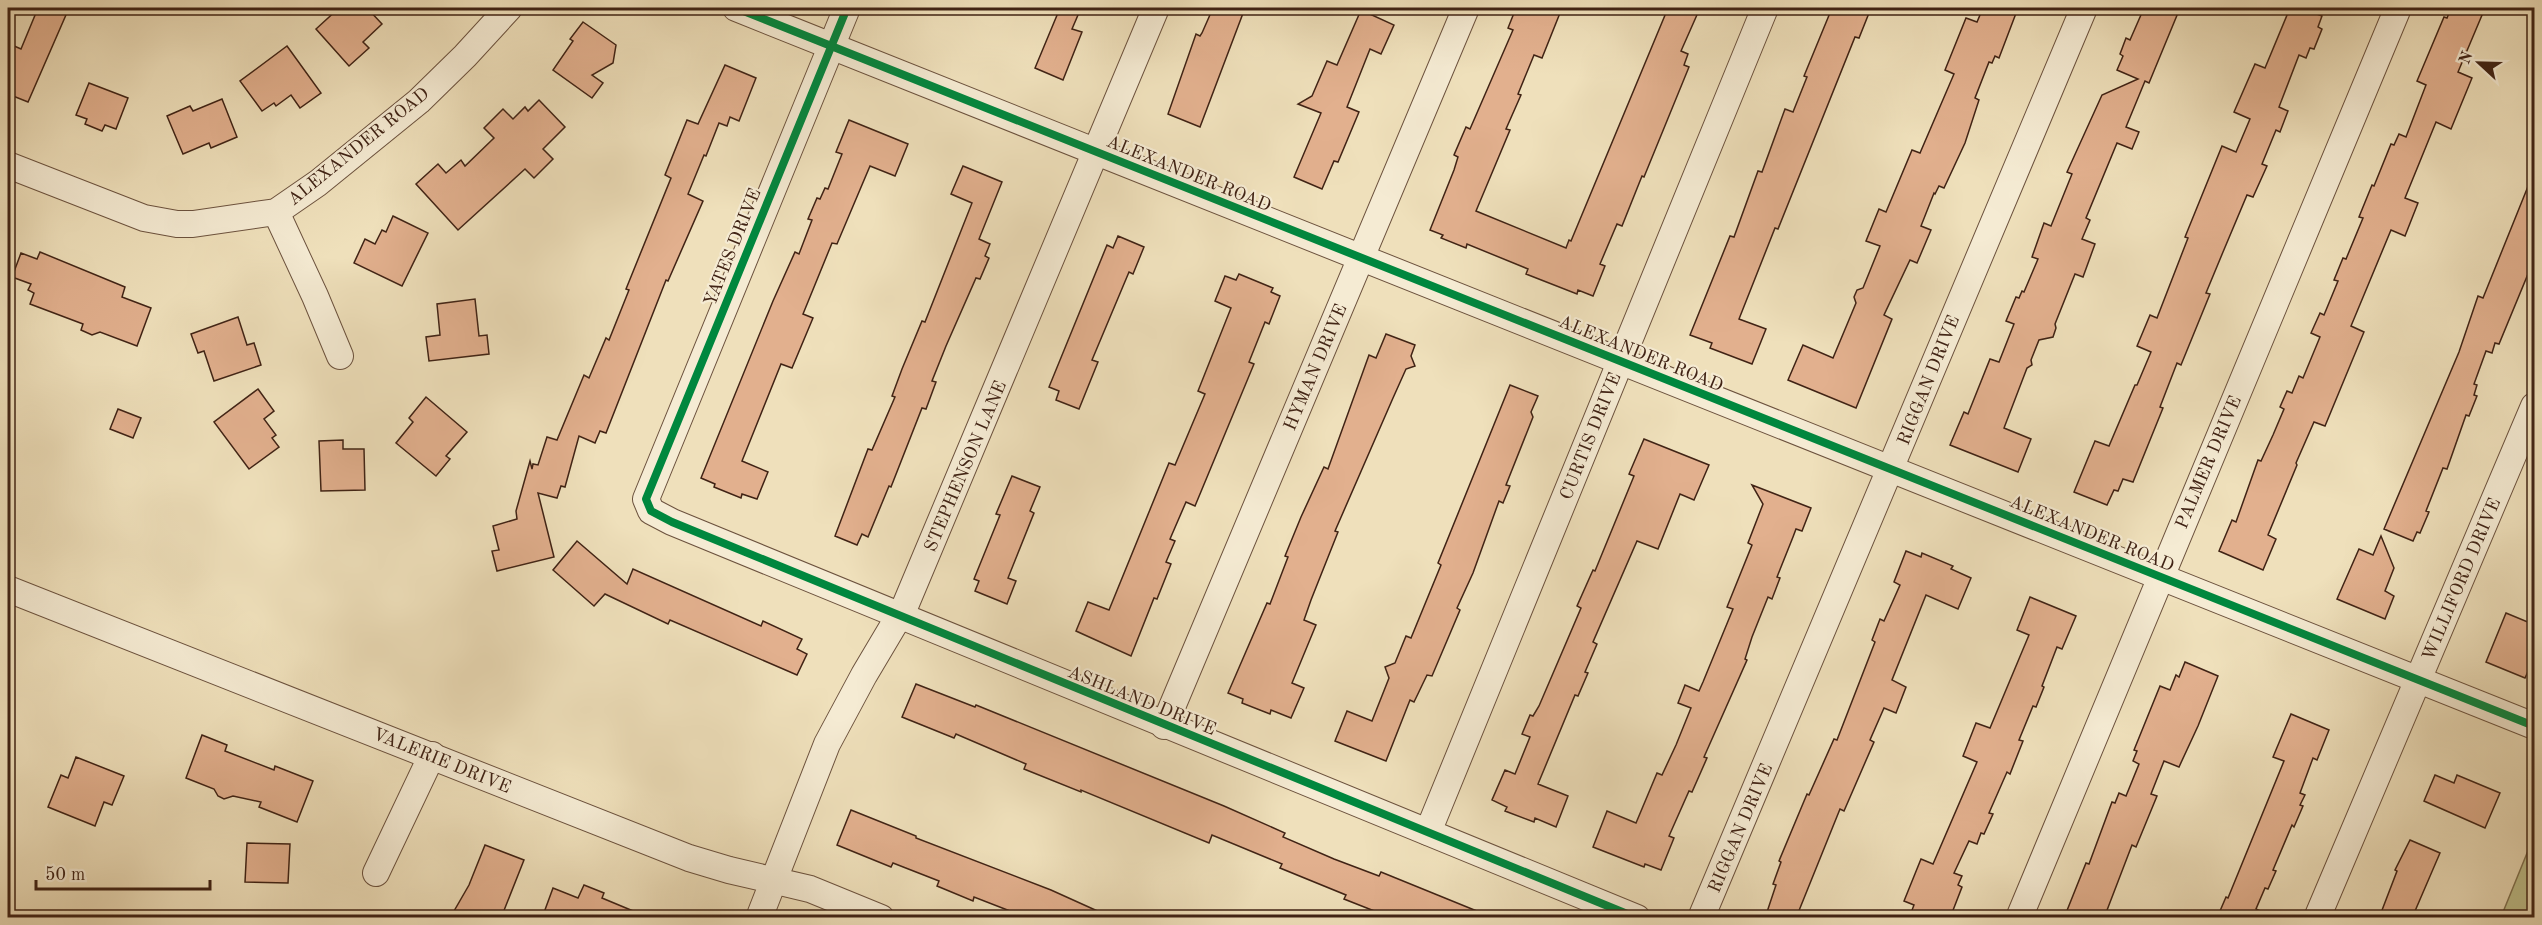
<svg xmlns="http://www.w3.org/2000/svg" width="2542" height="925" font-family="'Old Standard TT',serif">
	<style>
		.green { fill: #bfc18c; stroke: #807250; stroke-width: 1.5 }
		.building { fill: #e2b08e; stroke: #402315; stroke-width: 1.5 }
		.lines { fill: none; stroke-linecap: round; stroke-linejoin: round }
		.minor-casing { stroke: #6c523e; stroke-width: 28 }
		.minor { stroke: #f5ebd3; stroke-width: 26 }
		.cycleway-casing { stroke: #f5ebd3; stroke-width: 11 }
		.cycleway { stroke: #00873e; stroke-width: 8 }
		.labels { text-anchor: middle; stroke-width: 4.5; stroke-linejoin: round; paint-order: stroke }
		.street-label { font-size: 18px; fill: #402315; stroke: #f5ebd3 }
	</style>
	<rect width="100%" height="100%" fill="#efe0bb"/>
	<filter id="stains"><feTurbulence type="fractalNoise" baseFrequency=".00333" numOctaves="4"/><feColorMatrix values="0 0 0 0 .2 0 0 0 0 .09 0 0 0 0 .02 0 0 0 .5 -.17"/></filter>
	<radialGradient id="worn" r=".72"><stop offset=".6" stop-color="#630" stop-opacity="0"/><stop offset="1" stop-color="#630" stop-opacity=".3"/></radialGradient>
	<path class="green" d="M2534 836V917H2501Z"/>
	<g class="building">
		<path d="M38 8H69L28 102 8 94V55L12 45 21 49Z"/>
		<path d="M339 8H367L382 24 363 42 369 48 349 66 316 29Z"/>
		<path d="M1060 8H1081L1072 29 1082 32 1063 80 1035 68Z"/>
		<path d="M1213 8H1245L1200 127 1168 114 1196 34 1200 36 1202 33Z"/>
		<path d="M1516 8H1562L1542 58 1534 55 1518 94 1521 95 1506 129 1510 130 1476 211 1566 248 1569 240 1571 241 1668 8H1700L1681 51 1688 54 1684 65 1689 67 1644 177 1642 176 1622 226 1617 224 1600 264 1605 266 1593 296 1578 290 1577 294 1526 274 1528 269 1467 244 1466 248 1441 238 1443 235 1430 230 1454 170 1458 157 1454 155 1466 127 1470 129 1513 30 1508 28Z"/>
		<path d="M1832 8H1871L1859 38 1855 37 1778 229 1775 228 1739 319 1766 329 1752 364 1710 348 1712 343 1690 335 1730 236 1734 237 1758 171 1762 172 1785 109 1793 112 1807 77 1804 76Z"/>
		<path d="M1983 8H2018L1999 58 1995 56 1992 63 1989 62 1975 98 1979 100 1965 143 1944 188 1939 186 1935 194 1934 193 1921 226 1931 230 1917 263 1910 260 1884 315 1892 319 1856 408 1788 380 1803 345 1833 358 1856 303 1854 297 1857 290 1863 288 1880 246 1866 241 1879 209 1886 212 1912 150 1920 153 1954 74 1945 70 1966 18 1977 22Z"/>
		<path d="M2144 8H2180L2149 83 2145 81 2126 127 2139 132 2132 149 2117 143 2086 218 2090 220 2082 239 2095 244 2083 277 2075 274 2055 324 2056 328 2053 337 2039 340 2031 360 2032 365 2027 368 2004 428 2031 439 2018 472 1950 445 1964 412 1968 414 1990 359 1999 362 2014 324 2006 321 2016 297 2019 298 2022 291 2024 292 2038 259 2032 257 2044 223 2051 226 2072 174 2067 172 2102 95 2138 79 2117 70 2123 56 2120 54 2126 38 2130 40Z"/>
		<path d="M2290 8H2301L2322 16 2318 27 2322 29 2314 49 2310 48 2306 58 2299 55 2279 107 2288 111 2280 132 2276 130 2262 164 2267 166 2253 197 2247 195 2223 252 2206 293 2210 294 2181 365 2177 363 2160 407 2163 408 2133 482 2123 479 2118 491 2114 490 2107 505 2074 492 2095 441 2109 446 2135 385H2137L2151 352 2137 346 2150 315 2157 318 2188 238 2185 237 2222 146 2236 152 2250 119 2234 112 2255 64 2265 68Z"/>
		<path d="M2451 8H2485L2458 72 2472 78 2451 129 2436 122 2405 198 2418 203 2405 236 2391 230 2351 326 2364 332 2325 426 2314 422 2296 463 2297 465 2268 535 2276 539 2263 570 2219 551 2232 520 2236 522 2258 460 2261 461 2273 435 2284 409 2280 407 2287 391 2292 393 2299 376 2303 378 2320 337 2311 333 2320 313 2324 315 2338 281 2334 280 2343 258 2346 259 2363 218 2359 217 2372 185 2374 186 2391 144 2394 145 2399 134 2406 137 2426 85 2417 81 2444 17 2447 18Z"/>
		<path d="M1361 10 1394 25 1381 54 1370 49 1347 107 1359 112 1338 162 1334 161 1322 189 1294 177 1321 113 1298 104 1312 96 1327 61 1337 65Z"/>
		<path d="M583 22 616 45 613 63 592 75 603 83 592 98 553 70 573 41 570 39Z"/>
		<path d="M287 46 321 93 300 108 291 95 276 106 274 103 262 111 240 81Z"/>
		<path d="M725 65 756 78 739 121 730 117 727 126 719 123 706 156 704 155 688 194 703 201 668 281 666 280 606 433 600 431 595 443 579 436 565 487 561 486 557 498 538 493 554 557 497 571 492 551 499 550 493 526 517 519 516 511 530 461 532 469 533 464 538 465 547 437 557 440 584 375 589 378 606 338 609 340 629 290 626 289 671 178 665 175 687 120 698 124Z"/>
		<path d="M89 83 128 98 116 129 105 125 102 131 85 124 87 119 76 115Z"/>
		<path d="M222 99 237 137 211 148 209 143 183 154 167 116 190 106 193 111Z"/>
		<path d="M539 100 565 127 543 149 553 159 534 178 525 169 458 230 416 184 438 164 446 173 461 160 465 166 494 138 484 128 503 109 513 119 525 107 528 111Z"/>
		<path d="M849 120 908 144 895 176 870 166 837 244 832 243 803 314 813 318 792 368 781 364 742 461 768 472 757 499 742 494 741 498 714 487 715 484 701 478 773 301 795 252 799 254 812 220 808 219 817 198 820 199 825 188 828 189 842 154 836 152Z"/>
		<path d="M963 166 1002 182 979 239 990 244 985 256 989 258 980 279 976 278 946 346 932 381 936 382 926 409 922 408 891 487 889 486 868 537 862 534 857 545 835 536 868 449 872 450 895 397 892 396 902 369 922 321 925 322 972 203 951 194Z"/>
		<path d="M2535 169V257L2499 344 2495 343 2492 353 2486 351 2474 384 2477 385 2474 395 2477 396 2469 416 2466 415 2447 469 2443 468 2426 511 2429 512 2420 533 2417 532 2413 541 2384 529 2459 352 2478 296 2483 298Z"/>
		<path d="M393 216 428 233 402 286 354 263 365 239 375 244 382 230 386 232Z"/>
		<path d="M1118 236 1144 247 1133 274 1129 272 1092 360 1098 362 1079 409 1056 400 1059 391 1049 387 1107 245 1113 248Z"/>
		<path d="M40 252 125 287 122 297 151 308 137 346 100 332 92 335 81 330 83 324 30 304 34 293 28 290 31 284 12 277 21 253 37 259Z"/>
		<path d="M1239 274 1273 288 1271 292 1280 296 1269 324 1265 322 1249 362 1254 364 1195 506 1186 502 1170 539 1175 541 1166 562 1171 564 1157 599 1154 598 1131 656 1076 631 1088 602 1109 610 1169 463 1175 465 1205 394 1198 391 1231 308 1215 301 1225 276 1236 280Z"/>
		<path d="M475 299 479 336 487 335 489 354 429 361 426 337 440 335 437 304Z"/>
		<path d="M238 317 247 345 254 343 261 365 214 381 204 351 198 353 191 334Z"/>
		<path d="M1386 334 1415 345 1411 356 1415 366 1406 369 1393 398 1335 531 1338 532 1311 600 1304 620 1316 625 1292 683 1304 688 1291 718 1271 710 1270 714 1242 703 1243 699 1228 693 1267 603 1270 604 1288 557 1285 556 1301 517 1324 467 1328 469 1369 355 1376 358Z"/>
		<path d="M1510 385 1538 396 1531 412 1533 417 1506 485 1510 486 1503 503 1499 501 1473 573 1457 608 1460 610 1432 676 1427 675 1414 702 1410 700 1386 761 1335 741 1347 711 1372 721 1389 678 1385 667 1395 663 1406 636 1411 638 1441 565 1438 563Z"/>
		<path d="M258 389 274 411 264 419 276 435 272 438 279 447 249 469 214 422Z"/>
		<path d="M426 397 467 432 446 456 450 459 436 476 396 443 413 422 409 418Z"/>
		<path d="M118 409 141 418 133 438 110 429Z"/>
		<path d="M1644 439 1709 465 1694 500 1680 494 1658 549 1637 541 1593 642 1597 644 1585 672 1588 673 1578 696 1575 695 1538 784 1568 796 1556 827 1535 818 1534 822 1505 811 1507 807 1492 800 1505 770 1515 774 1530 737 1522 734 1530 715 1533 716 1539 706 1581 608 1577 606 1593 570 1595 571 1634 476 1629 474Z"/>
		<path d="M343 440V449H364L365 490 321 491 319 441Z"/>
		<path d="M1012 476 1040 487 1030 511 1034 513 1008 578 1016 581 1007 604 975 591 979 581 974 579 1000 515 996 514Z"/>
		<path d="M1752 485 1811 508 1802 531 1796 529 1793 537 1777 577 1780 578 1772 599 1768 597 1752 637 1745 659 1747 660 1704 757 1707 758 1692 792 1689 791 1669 836 1674 838 1661 870 1645 864 1644 867 1593 847 1607 811 1636 823 1657 773 1662 775 1676 745 1691 708 1678 703 1685 685 1699 691 1703 682 1733 609 1727 607 1752 545 1748 543 1763 504Z"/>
		<path d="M2381 536 2394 568 2385 591 2394 596 2385 619 2337 599 2359 549 2373 555Z"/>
		<path d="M577 541 627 584 633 569 761 626 763 621 802 639 797 649 807 654 797 675 670 620 668 624 605 594 594 606 553 570Z"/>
		<path d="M1906 551 1921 557 1922 553 1953 566 1951 569 1971 578 1958 609 1926 595 1892 680 1906 687 1896 713 1884 708 1870 740 1874 742 1844 811 1840 809 1796 918H1765L1776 885 1773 884 1781 862 1779 861 1807 794 1809 795 1834 739 1837 740 1875 642 1872 640 1880 619 1884 621 1900 585 1894 582Z"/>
		<path d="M2030 597 2076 616 2062 649 2057 647 2042 686 2044 687 2036 707 2033 706 2019 740 2023 741 2010 774 2007 772 1989 813 1993 814 1984 834 1981 833 1977 844 1969 841 1954 873 1962 876 1958 885 1962 887 1950 918H1909L1914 905 1904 901 1921 859 1933 864 1977 762 1963 756 1976 723 1990 728 2029 635 2017 630Z"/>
		<path d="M2506 613 2535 625V656L2525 678 2486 662Z"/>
		<path d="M2185 662 2218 676 2198 726 2179 767 2164 761 2151 794 2157 796 2136 847 2132 845 2104 918H2064L2086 863 2089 864 2112 802 2115 803 2119 793 2126 796 2139 764 2133 761 2137 751 2134 750 2160 686 2170 690 2176 675 2179 677Z"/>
		<path d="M916 684 975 707 976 705 1224 806 1285 833 1283 837 1334 859 1379 876 1381 872 1494 918H1413L1399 912 1397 918H1392L1344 899 1346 895 1280 868 1282 864 1212 835 1209 843 1081 790V792L1024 769 1026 764 956 734 954 738 902 717Z"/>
		<path d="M2291 714 2329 730 2317 760 2313 758 2300 793 2305 795 2300 805 2303 806 2294 827 2292 825 2273 870 2276 871 2268 889 2265 888 2256 909 2275 918H2217L2226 897 2228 898 2284 761 2273 757Z"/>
		<path d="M202 735 227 745 225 751 274 770 275 766 313 781 297 822 259 807 261 802 233 796 224 799 218 796 214 789 186 778Z"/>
		<path d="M76 757 124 776 112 805 104 802 95 826 48 807 61 775 68 778Z"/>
		<path d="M2435 775 2454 783 2457 775 2500 793 2485 828 2424 801Z"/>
		<path d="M851 810 916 836V838L1051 890 1113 918H1008L1010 911 974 897 973 901 937 886 939 881 893 863 891 867 837 845Z"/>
		<path d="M2410 840 2440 853 2412 918H2379L2397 871 2395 870Z"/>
		<path d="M247 843 290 844 288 883 245 882Z"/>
		<path d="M485 845 524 860 501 918H450L469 885Z"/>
		<path d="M584 885 604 893 602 898 650 918H542L553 888 578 898Z"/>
	</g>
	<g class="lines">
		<defs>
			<g id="minor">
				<path d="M736 8 2534 726"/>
				<path d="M847 8 646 499 651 511 672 522 1637 918"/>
				<path d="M8 165 144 218 177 224H193L276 212 318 183 419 101 465 56 509 8"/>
				<path d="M276 212 315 296 340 356"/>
				<path d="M8 589 689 858 729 870 810 889 881 918"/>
				<path d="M1164 726 1466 8"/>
				<path d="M1428 832 1765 8"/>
				<path d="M376 873 432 755"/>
				<path d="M759 918 827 744 864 675 905 606 1156 8"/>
				<path d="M1701 918 2084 8"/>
				<path d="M2019 918 2398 8"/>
				<path d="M2317 918 2534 406"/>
			</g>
		</defs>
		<use href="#minor" class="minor-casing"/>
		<use href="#minor" class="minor"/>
		<defs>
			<g id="cycleway">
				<path d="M736 8 2534 726"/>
				<path d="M847 8 646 499 651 511 672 522 1637 918"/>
			</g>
		</defs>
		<use href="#cycleway" class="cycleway-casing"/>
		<use href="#cycleway" class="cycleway"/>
	</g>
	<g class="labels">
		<g class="street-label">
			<text transform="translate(358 146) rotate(-39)" y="6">ALEXANDER ROAD</text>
			<text transform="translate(1189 173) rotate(22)" y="6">ALEXANDER ROAD</text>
			<text transform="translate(732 247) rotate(-68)" y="6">YATES DRIVE</text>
			<text transform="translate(1641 353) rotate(22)" y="6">ALEXANDER ROAD</text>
			<text transform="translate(1315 367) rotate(-67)" y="6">HYMAN DRIVE</text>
			<text transform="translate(1928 380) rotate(-68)" y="6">RIGGAN DRIVE</text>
			<text transform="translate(1590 436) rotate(-68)" y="6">CURTIS DRIVE</text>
			<text transform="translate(2208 462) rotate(-67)" y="6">PALMER DRIVE</text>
			<text transform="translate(965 466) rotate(-67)" y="6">STEPHENSON LANE</text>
			<text transform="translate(2092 533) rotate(22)" y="6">ALEXANDER ROAD</text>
			<text transform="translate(2461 579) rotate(-67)" y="6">WILLIFORD DRIVE</text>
			<text transform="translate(1142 700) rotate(22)" y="6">ASHLAND DRIVE</text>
			<text transform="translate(442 760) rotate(22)" y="6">VALERIE DRIVE</text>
			<text transform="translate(1740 828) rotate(-67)" y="6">RIGGAN DRIVE</text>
		</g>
	</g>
	<rect width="2542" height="925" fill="none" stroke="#efe0bb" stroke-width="30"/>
	<rect x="9" y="9" width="2524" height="907" fill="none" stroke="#402315" stroke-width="3"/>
	<rect x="15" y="15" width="2512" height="895" fill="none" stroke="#402315" stroke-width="1.5"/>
	<g transform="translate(2479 63) rotate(292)" stroke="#f5ebd3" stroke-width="4.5" paint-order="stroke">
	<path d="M0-4.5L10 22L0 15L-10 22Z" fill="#402315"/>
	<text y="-9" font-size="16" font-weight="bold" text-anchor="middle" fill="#402315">N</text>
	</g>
	<path d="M36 880v9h174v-9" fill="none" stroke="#402315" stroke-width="3"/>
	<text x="45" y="880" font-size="18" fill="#402315" stroke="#f5ebd3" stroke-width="4.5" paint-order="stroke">50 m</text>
	<rect width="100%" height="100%" filter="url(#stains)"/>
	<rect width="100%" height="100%" fill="url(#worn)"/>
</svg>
